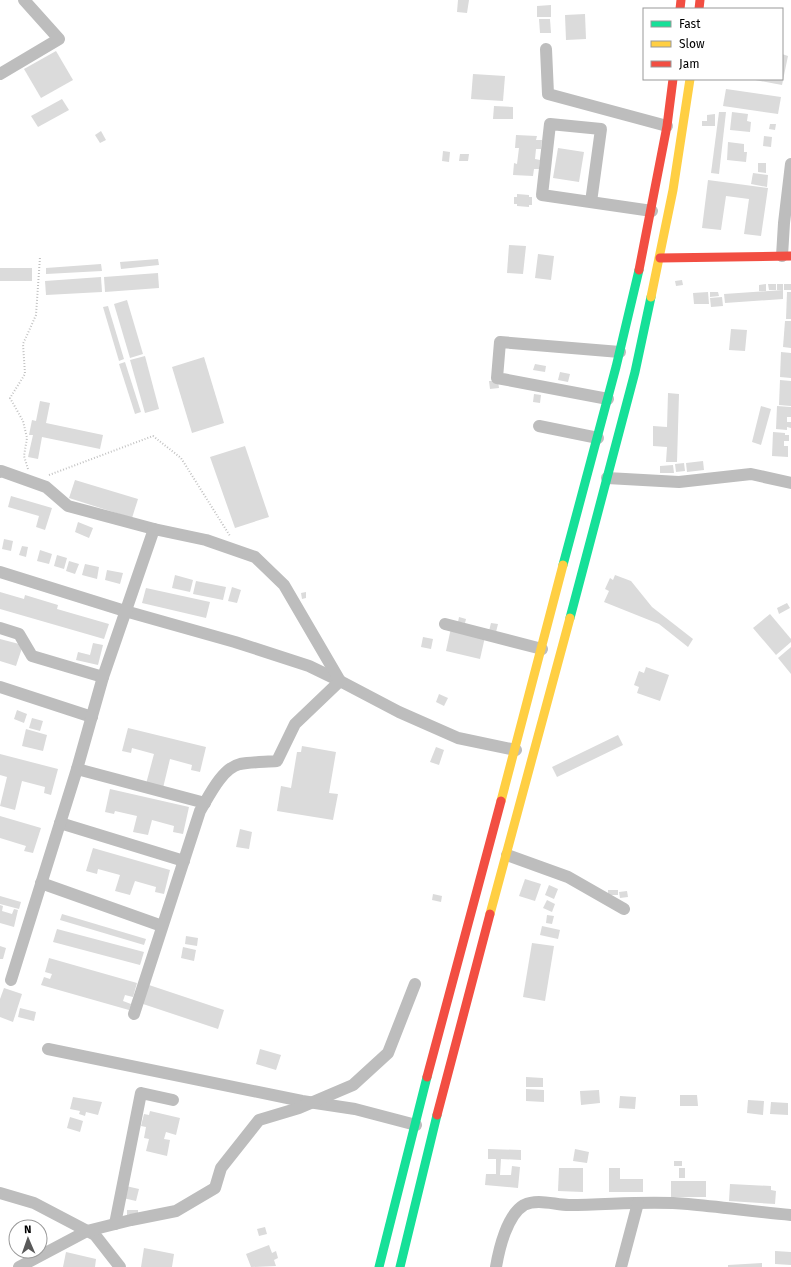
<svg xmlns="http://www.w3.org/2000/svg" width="791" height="1267" font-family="'Fira Sans',sans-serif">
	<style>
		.building { fill: #dbdbdb }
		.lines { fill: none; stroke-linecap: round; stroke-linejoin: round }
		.path { stroke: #c2c2c2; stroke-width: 2; stroke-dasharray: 1 2; stroke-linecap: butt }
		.street { stroke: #bdbdbd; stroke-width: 12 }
		.fast { stroke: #16e098; stroke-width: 9 }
		.slow { stroke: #ffcf43; stroke-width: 9 }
		.jam { stroke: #f24e42; stroke-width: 9 }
	</style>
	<rect width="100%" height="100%" fill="#fff"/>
	<g class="building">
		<path d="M458 0H469L467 13 457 12Z"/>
		<path d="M551 5V17H537V6Z"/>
		<path d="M585 14 586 39 566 40 565 15Z"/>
		<path d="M539 19H550L551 33H540Z"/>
		<path d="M56 51 73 80 41 98 24 69Z"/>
		<path d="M782 54 788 56 782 85 755 80 782 79Z"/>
		<path d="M473 74 505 76 503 101 471 99Z"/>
		<path d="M726 89 781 97 778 114 723 106Z"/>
		<path d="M62 99 69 110 38 127 31 116Z"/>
		<path d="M494 106 513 107V119H493Z"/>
		<path d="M719 112H726L719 174 711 173Z"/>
		<path d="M732 112 748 114 747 121 751 122 750 132 730 130Z"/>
		<path d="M715 114V126H702V121H707V115Z"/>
		<path d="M770 124H776L775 130 769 129Z"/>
		<path d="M101 131 106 140 100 143 95 135Z"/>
		<path d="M516 135 537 136 536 140H542L541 149H536L535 159 540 160 539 169H534L533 176 513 175 514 163 517 164 519 148H515Z"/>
		<path d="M764 136 772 137 771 147 763 146Z"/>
		<path d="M728 142 744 144V152H747L746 162 727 160Z"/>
		<path d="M558 148 584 152 579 182 553 178Z"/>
		<path d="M443 151 450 152 449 162 442 161Z"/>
		<path d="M460 154H469L468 161H459Z"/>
		<path d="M758 163H766V173L758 172Z"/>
		<path d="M753 173 768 175 767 187 751 184Z"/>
		<path d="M708 180 768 188 761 236 744 234 749 199 726 196 721 230 702 228Z"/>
		<path d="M517 194 529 195V197H532V205H529V207L517 206V204H514V197H517Z"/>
		<path d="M509 245 526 246 523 274 507 273Z"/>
		<path d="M538 254 554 256 551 280 535 278Z"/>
		<path d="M158 259 159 265 121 269 120 262Z"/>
		<path d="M101 264 102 271 46 274V268Z"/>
		<rect x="0" y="268" width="32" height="13"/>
		<path d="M158 273 159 288 105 292 104 277Z"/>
		<path d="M101 277 102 292 46 295 45 281Z"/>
		<path d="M682 280 683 285 676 286 675 281Z"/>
		<path d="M766 284V291H759V285Z"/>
		<path d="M768 284H776V290H769Z"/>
		<rect x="777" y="284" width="6" height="6"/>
		<rect x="784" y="284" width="7" height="6"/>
		<path d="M783 290V299L725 303 724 294Z"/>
		<path d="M708 292 709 304H694L693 293Z"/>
		<path d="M710 292H718L719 296 710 297Z"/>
		<path d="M787 292H791V319H786Z"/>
		<path d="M722 297 723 306 711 307 710 298Z"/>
		<path d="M127 300 143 354 130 358 114 304Z"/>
		<path d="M108 306 124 359 119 361 103 307Z"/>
		<path d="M785 321H791V348L783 347Z"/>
		<path d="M731 329 747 330 745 351 729 350Z"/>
		<path d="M781 352 791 353V378L780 377Z"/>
		<path d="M145 356 159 409 145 413 130 360Z"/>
		<path d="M204 357 224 423 192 433 172 367Z"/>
		<path d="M125 362 141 412 135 414 119 364Z"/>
		<path d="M535 364 546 366 545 372 533 370Z"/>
		<path d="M560 372 570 374 568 382 558 380Z"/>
		<path d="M780 380 791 381V406L779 405Z"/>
		<path d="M489 381H498L499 388 490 389Z"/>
		<path d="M668 393 679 394 677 462H666L667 447 653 446V426L667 427Z"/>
		<path d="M534 394 541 395 540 403 533 402Z"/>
		<path d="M40 401 50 403 46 423 103 435 100 449 42 437 38 459 28 457 33 435H29L32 420 36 421Z"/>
		<path d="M761 406 771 409 761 445 752 442Z"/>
		<path d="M777 406 791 407V417H787V422H791V428L787 427V430L776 429Z"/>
		<path d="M773 432 785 433V435H789V441H784V446H788V457L772 456Z"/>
		<path d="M245 446 269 517 235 528 210 457Z"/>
		<path d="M703 461 704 470 687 472 686 463Z"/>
		<path d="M684 463 685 471 676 472 675 464Z"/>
		<path d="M673 465 674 473H660V466Z"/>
		<path d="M75 480 138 499 132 518 69 498Z"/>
		<path d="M11 496 52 508 45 530 36 527 39 516 8 507Z"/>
		<path d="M78 522 93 528 89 538 75 532Z"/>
		<path d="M4 539 13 541 11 551 2 549Z"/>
		<path d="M22 546 28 547 26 557 19 555Z"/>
		<path d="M40 550 52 554 49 564 37 561Z"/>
		<path d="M57 555 67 558 64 569 54 566Z"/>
		<path d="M69 561 79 564 75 574 66 571Z"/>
		<path d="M85 564 99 567 97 579 82 575Z"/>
		<path d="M107 570 123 573 120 584 105 580Z"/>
		<path d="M175 575 193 580 190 592 172 588Z"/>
		<path d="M615 575 631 581 652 607 693 639 688 647 659 624 604 602 609 591 605 589 610 578 613 580Z"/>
		<path d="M196 581 226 587 223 600 193 594Z"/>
		<path d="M232 587 241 590 237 603 228 601Z"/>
		<path d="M146 588 210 602 206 618 142 603Z"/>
		<path d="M0 592 24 599 25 595 58 605 57 609 109 624 104 639 0 609Z"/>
		<path d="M306 592V598L302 599 301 593Z"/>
		<path d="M787 603 790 608 779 614 777 608Z"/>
		<path d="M770 614 791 639V642L776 655 753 628Z"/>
		<path d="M459 617 466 619 465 623 458 622Z"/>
		<path d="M491 623 498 624 496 632 489 631Z"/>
		<path d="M451 628 485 637 480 659 446 651Z"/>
		<path d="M423 637 433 639 431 649 421 647Z"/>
		<path d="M0 639 23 645 16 666 0 661Z"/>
		<path d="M93 643 103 645 98 665 76 660 78 652 90 655Z"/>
		<path d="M791 647V674L778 658Z"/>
		<path d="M646 667 669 675 660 701 637 693 639 687 634 685 639 671 644 673Z"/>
		<path d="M439 694 448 698 444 706 436 702Z"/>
		<path d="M17 710 27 714 24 723 14 719Z"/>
		<path d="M32 718 43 721 40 731 29 728Z"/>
		<path d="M128 728 206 747 200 772 191 770 192 765 170 759 163 788 146 784 154 754 132 748 131 753 122 751Z"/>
		<path d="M26 729 47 735 43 751 22 746Z"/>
		<path d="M618 735 623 745 557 777 552 767Z"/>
		<path d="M302 746 336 752 329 793 338 794 333 820 277 811 281 786 291 788 297 752H301Z"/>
		<path d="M436 747 444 750 439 765 430 762Z"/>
		<path d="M0 754 58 769 51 795 44 793 45 787 22 781 15 810 0 806 7 777 0 775Z"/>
		<path d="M110 789 189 807 183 834 173 832 174 826 152 820 148 835 133 832 137 816 115 811 114 814 105 812Z"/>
		<path d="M0 816 41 828 33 853 24 851 26 846 0 838Z"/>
		<path d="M240 829 252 832 249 849 236 847Z"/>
		<path d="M93 848 170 870 164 894 155 892 156 887 135 881 130 895 115 891 120 875 98 869 97 874 86 871Z"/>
		<path d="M525 879 541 884 535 901 519 896Z"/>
		<path d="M549 885 558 889 554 899 545 895Z"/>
		<rect x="608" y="890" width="10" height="5"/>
		<path d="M627 891 628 897 620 898 619 892Z"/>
		<path d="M433 894 442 896 441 902 432 900Z"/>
		<path d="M0 896 21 902 19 909 0 904Z"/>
		<path d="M547 900 555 904 552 912 543 908Z"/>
		<path d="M0 905 3 906 2 911 12 914 14 909 18 910 14 927 0 923Z"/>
		<path d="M62 914 146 939 144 945 60 920Z"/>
		<path d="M547 915 554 916 552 924 546 923Z"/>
		<path d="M542 926 560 930 558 939 540 935Z"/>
		<path d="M57 929 144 952 140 965 53 942Z"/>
		<path d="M186 936 198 938 197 946 185 944Z"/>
		<path d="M532 943 554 946 545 1001 523 997Z"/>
		<path d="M0 946 6 948 3 959H0Z"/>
		<path d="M183 947 196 950 194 961 181 958Z"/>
		<path d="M49 958 137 983 133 997 125 995 123 1001 131 1004 129 1010 41 985 44 977 50 979 52 974 45 972Z"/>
		<path d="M146 984 224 1010 218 1029 140 1003Z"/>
		<path d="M4 988 22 994 13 1022 0 1017V999Z"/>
		<path d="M20 1008 36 1012 34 1021 18 1017Z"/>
		<path d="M260 1049 281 1055 276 1070 256 1064Z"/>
		<path d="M526 1077 543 1078V1087H526Z"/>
		<path d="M526 1089 544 1090V1102L526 1101Z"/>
		<path d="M599 1090 600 1103 581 1105 580 1091Z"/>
		<path d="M680 1095H697L698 1106H680Z"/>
		<path d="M620 1096 636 1097 635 1109 619 1108Z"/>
		<path d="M73 1097 102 1102 98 1115 86 1112 85 1116 79 1114 80 1111 70 1109Z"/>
		<path d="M748 1100 764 1101 763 1115 747 1113Z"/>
		<path d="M771 1102 788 1103V1115L770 1114Z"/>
		<path d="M150 1111 180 1118 176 1135 166 1132 164 1139 170 1140 167 1156 146 1151 149 1139 144 1138 146 1127 141 1126 144 1114 149 1115Z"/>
		<path d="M70 1117 83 1121 80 1132 67 1128Z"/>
		<path d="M488 1149 521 1150V1160L501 1159 500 1175H511L512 1166 520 1167 518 1188 485 1185 486 1174H496V1159H488Z"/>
		<path d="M575 1149 589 1152 587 1163 573 1161Z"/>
		<rect x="674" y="1161" width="8" height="5"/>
		<path d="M559 1168H583V1192L558 1191Z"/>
		<path d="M609 1168H620V1179H643V1192H609Z"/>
		<rect x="679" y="1168" width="6" height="10"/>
		<rect x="671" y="1181" width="35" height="16"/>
		<path d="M730 1184 771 1186V1190L776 1191 775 1204 729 1201Z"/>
		<path d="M126 1186 139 1189 136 1201 123 1198Z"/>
		<rect x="127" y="1210" width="11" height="6"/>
		<path d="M265 1227 267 1234 259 1236 257 1229Z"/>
		<path d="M269 1245 272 1253 276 1251 278 1258 274 1260 276 1266 251 1267 246 1254Z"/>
		<path d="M144 1248 174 1254 172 1267H141Z"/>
		<path d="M775 1251 791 1252V1265L775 1264Z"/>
		<path d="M66 1252 96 1259 95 1267H63Z"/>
		<path d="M762 1263V1267H728V1265Z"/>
	</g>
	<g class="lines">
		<g class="path">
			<path d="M28 469 24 456 27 438 23 421 10 398 25 374 23 344 36 315 40 257"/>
			<path d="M49 475 153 436 181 458 230 536"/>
		</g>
		<g class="street">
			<path d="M546 49 548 94 667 126"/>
			<path d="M0 74 59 39 24 0"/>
			<path d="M591 202 601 129 550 124 542 195 652 211"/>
			<path d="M782 256 784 223 791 164"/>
			<path d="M608 399 497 378 500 342 620 352"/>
			<path d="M539 426 598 438"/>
			<path d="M0 472 1 471 46 487 68 506 154 529"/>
			<path d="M607 478 679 482 751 474 791 483"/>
			<path d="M0 572 125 611 235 642 309 666 340 681 399 712 458 738 516 750"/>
			<path d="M445 624 542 649"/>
			<path d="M0 628 19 634 32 656 103 677"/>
			<path d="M0 687 92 717"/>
			<path d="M77 769 205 803"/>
			<path d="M60 823 184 861"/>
			<path d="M507 855 568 877 624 909"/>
			<path d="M41 883 162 926"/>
			<path d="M11 980 77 769 103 677 154 529 206 540 255 557 284 585 340 681 295 724 277 761C265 762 252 762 240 764 222 768 209 796 200 811L134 1014"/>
			<path d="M48 1049 302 1101 355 1109 416 1125"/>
			<path d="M0 1193 34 1203 95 1235 120 1267"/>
			<path d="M115 1224 141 1093 173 1100"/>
			<path d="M19 1267 87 1231 131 1220 176 1211 215 1188 221 1168 259 1120 299 1108 353 1085 388 1053 415 984"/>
			<path d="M496 1267C499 1249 507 1215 524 1205 538 1198 555 1205 569 1205 609 1205 649 1200 688 1204 722 1207 757 1212 791 1215"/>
			<path d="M621 1267 638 1203"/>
		</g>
		<g class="fast">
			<path d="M563 565 616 367 639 270"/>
			<path d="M570 618 635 372 651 297"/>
			<path d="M379 1267 427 1077"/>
			<path d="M400 1267 437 1115"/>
		</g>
		<g class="slow">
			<path d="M651 297 673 190 690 79"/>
			<path d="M501 801 563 565"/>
			<path d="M490 914 570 618"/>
		</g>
		<g class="jam">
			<path d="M680 9 681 0"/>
			<path d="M699 9 700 0"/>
			<path d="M660 258 791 256"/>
			<path d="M639 270 667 126 673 79"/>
			<path d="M427 1077 501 801"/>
			<path d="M437 1115 490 914"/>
		</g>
	</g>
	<rect x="643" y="8" width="140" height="72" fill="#ffffff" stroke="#999999"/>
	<rect x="651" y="21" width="20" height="6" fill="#16e098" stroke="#999999"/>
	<text x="679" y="28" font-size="12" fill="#000000">Fast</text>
	<rect x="651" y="41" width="20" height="6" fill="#ffcf43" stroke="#999999"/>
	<text x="679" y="48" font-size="12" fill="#000000">Slow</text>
	<rect x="651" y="61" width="20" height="6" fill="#f24e42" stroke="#999999"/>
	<text x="679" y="68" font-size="12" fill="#000000">Jam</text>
	<g transform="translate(28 1239) rotate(358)"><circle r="19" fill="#ffffff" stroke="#999999"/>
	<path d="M0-3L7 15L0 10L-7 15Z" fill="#595959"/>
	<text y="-6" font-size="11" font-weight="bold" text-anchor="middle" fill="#000000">N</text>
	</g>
</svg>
